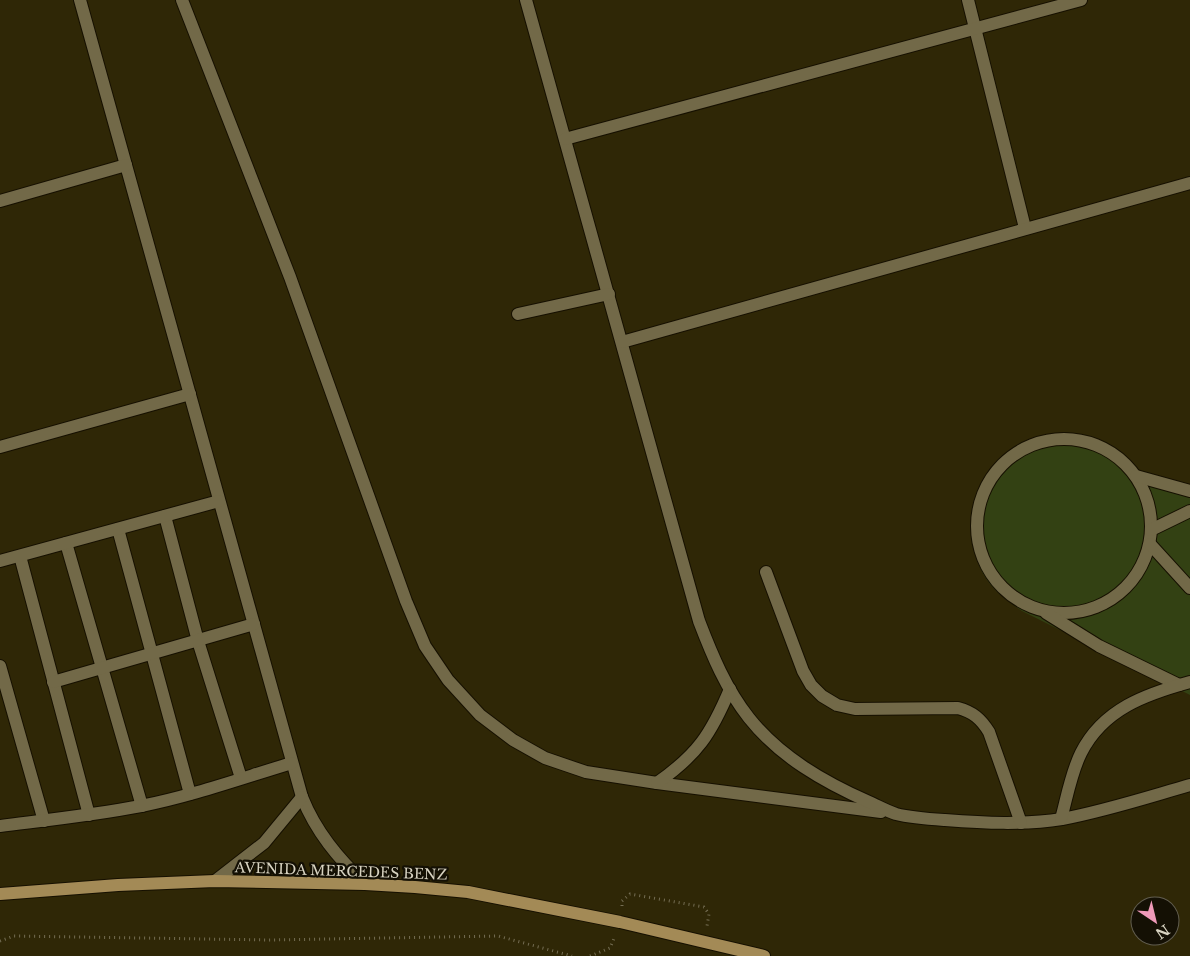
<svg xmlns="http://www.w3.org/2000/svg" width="1190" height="956" font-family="'Libre Baskerville',serif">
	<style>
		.green { fill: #334113 }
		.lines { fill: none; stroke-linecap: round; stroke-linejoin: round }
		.minor-casing { stroke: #161000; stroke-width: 14 }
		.major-casing { stroke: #161000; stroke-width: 14 }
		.path { stroke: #756e54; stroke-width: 3; stroke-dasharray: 1 4; stroke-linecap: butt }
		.minor { stroke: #726948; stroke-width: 12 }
		.major { stroke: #a38a56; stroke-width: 12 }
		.labels { text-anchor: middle; stroke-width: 4.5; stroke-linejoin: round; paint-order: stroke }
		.street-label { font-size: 14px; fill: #d8d3c1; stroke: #141004 }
	</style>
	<rect width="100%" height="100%" fill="#2f2706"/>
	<path class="green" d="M1063 443 1086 446 1108 456 1126 470 1190 489V695L1022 611C1010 603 999 595 990 584 958 544 975 479 1019 455 1032 447 1047 445 1063 443Z"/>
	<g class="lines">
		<defs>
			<g id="minor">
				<path d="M80 0 302 797C316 832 338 858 365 884"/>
				<path d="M182 0 290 277 406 601 425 646 448 680 480 715 513 740 545 758 586 772 657 783 881 812"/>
				<path d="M526 0 699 621C712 655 726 689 749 718 780 757 824 782 869 802 878 806 887 811 896 814 912 818 929 819 945 820 984 823 1024 825 1062 819 1105 811 1148 797 1190 785"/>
				<path d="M968 0 1025 228"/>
				<path d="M565 139 1081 0"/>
				<path d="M0 201 126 165"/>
				<path d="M518 314 609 294"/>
				<path d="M622 342 1190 183"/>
				<circle cx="1064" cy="526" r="87"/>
				<path d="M0 447 190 394"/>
				<path d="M1136 476 1190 491"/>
				<path d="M165 516 198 641 241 778"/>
				<path d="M118 529 190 794"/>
				<path d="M1151 530 1190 511"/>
				<path d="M66 543 142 806"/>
				<path d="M1150 544 1190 588"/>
				<path d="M20 556 89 815"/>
				<path d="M0 561 219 501"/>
				<path d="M766 572 803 671 811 685 822 696 837 705 855 709 958 708C973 712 981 719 989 732L1021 823"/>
				<path d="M1046 613 1099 646 1179 685"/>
				<path d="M0 666 44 821"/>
				<path d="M53 682 254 624"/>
				<path d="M657 783C698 754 711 734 730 689"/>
				<path d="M1061 819C1067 797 1071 773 1081 753 1103 709 1146 694 1190 682"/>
				<path d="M0 826C47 820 94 815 141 806 192 796 242 778 292 763"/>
				<path d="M215 881 264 843 302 797"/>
			</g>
			<path id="major" d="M0 894 118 885 215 881 365 884 415 887 468 892 620 922 764 956"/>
		</defs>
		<use href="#minor" class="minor-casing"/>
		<use href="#major" class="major-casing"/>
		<g class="path">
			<path d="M622 906V901L630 894 704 907 709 914 707 926"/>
			<path d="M0 941 14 936 270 940 498 936 572 956"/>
			<path d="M590 956 610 948 615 936"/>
		</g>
		<use href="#minor" class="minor"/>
		<use href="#major" class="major"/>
	</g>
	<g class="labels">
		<g class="street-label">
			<text transform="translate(341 871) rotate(2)" y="5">AVENIDA MERCEDES BENZ</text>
		</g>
	</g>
	<g transform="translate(1155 921) rotate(145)"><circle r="24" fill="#141004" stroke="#625e50"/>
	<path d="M0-4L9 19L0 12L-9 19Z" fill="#ef9ab9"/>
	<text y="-8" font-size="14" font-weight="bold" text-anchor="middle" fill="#d8d3c1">N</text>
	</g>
</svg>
